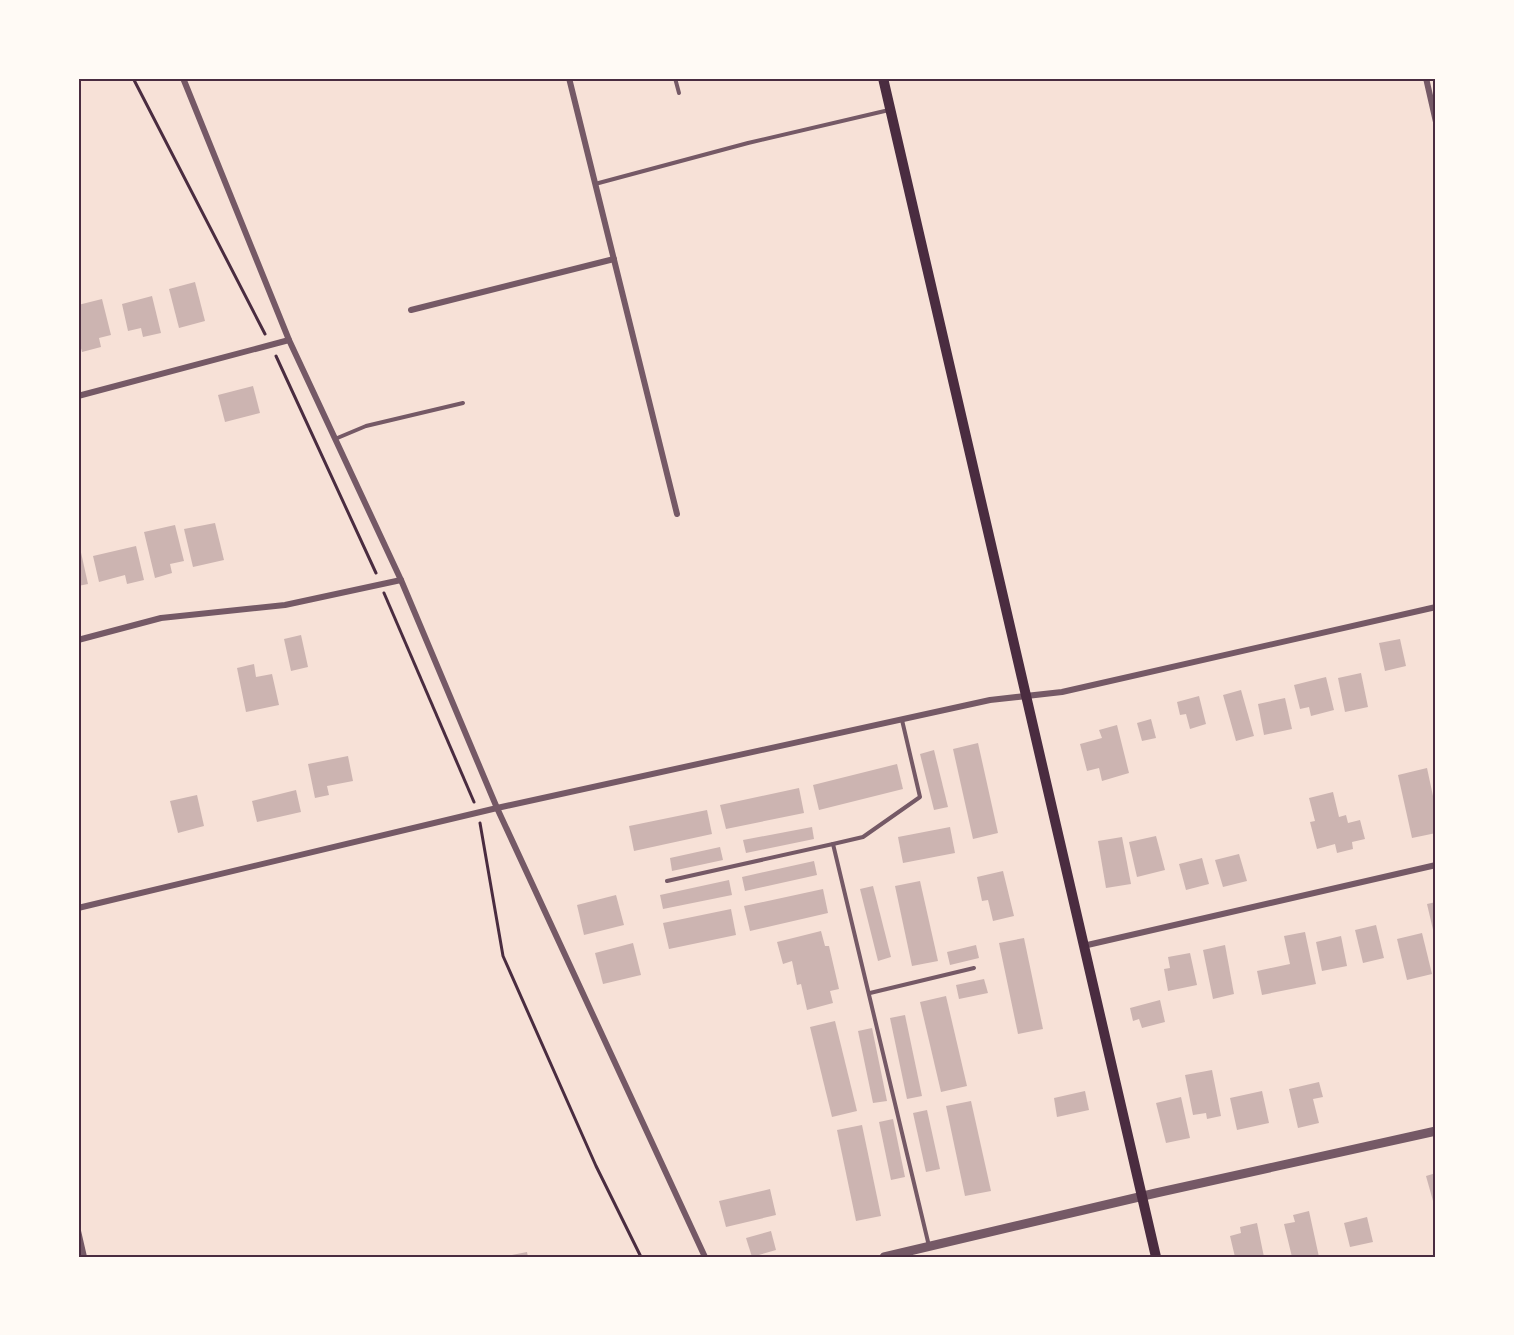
<svg xmlns="http://www.w3.org/2000/svg" width="1514" height="1335" font-family="Raleway,sans-serif">
	<style>
		.building { fill: #ccb4b1 }
		.lines { fill: none; stroke-linecap: round; stroke-linejoin: round }
		.path { stroke: #4a2c40; stroke-width: 3 }
		.service { stroke: #755966; stroke-width: 4 }
		.minor { stroke: #755966; stroke-width: 6 }
		.tertiary { stroke: #755966; stroke-width: 9 }
		.secondary { stroke: #4a2c40; stroke-width: 10 }
		.neatline { fill: none; stroke: #4a2c40; stroke-width: 2 }
	</style>
	<rect width="100%" height="100%" fill="#f7e1d7"/>
	<g class="building">
		<path d="M195 282 205 321 179 328 169 289Z"/>
		<path d="M152 296 161 333 143 337 141 328 128 331 122 304Z"/>
		<path d="M102 299 111 335 99 338 101 347 82 352 78 337V305Z"/>
		<path d="M253 386 260 413 225 422 218 395Z"/>
		<path d="M215 523 224 560 193 567 184 529Z"/>
		<path d="M175 525 184 561 170 564 172 573 155 578 144 532Z"/>
		<path d="M136 546 144 580 127 584 125 575 99 582 93 556Z"/>
		<path d="M78 548H80L88 584 78 586Z"/>
		<path d="M301 635 308 667 291 671 284 639Z"/>
		<path d="M1400 639 1406 666 1385 671 1379 643Z"/>
		<path d="M254 664 256 677 272 674 279 705 246 712 237 668Z"/>
		<path d="M1361 673 1368 707 1345 712 1338 678Z"/>
		<path d="M1326 677 1334 710 1311 716 1309 707 1300 709 1294 685Z"/>
		<path d="M1241 690 1254 736 1236 741 1223 695Z"/>
		<path d="M1199 696 1206 724 1190 729 1186 714 1180 715 1177 702Z"/>
		<path d="M1285 698 1292 729 1264 735 1258 704Z"/>
		<path d="M1151 719 1156 738 1142 741 1137 723Z"/>
		<path d="M1117 725 1129 773 1102 781 1099 768 1087 771 1080 744 1102 738 1099 730Z"/>
		<path d="M978 743 998 833 973 839 953 749Z"/>
		<path d="M934 750 948 807 934 810 920 754Z"/>
		<path d="M348 756 353 781 327 786 329 795 315 798 308 764Z"/>
		<path d="M897 764 903 789 819 810 813 785Z"/>
		<path d="M1427 768 1436 810V833L1412 838 1398 775Z"/>
		<path d="M799 788 804 813 726 829 720 805Z"/>
		<path d="M296 790 301 812 257 822 252 801Z"/>
		<path d="M1333 792 1339 817 1346 815 1348 823 1360 820 1365 839 1352 842 1353 849 1337 853 1335 844 1317 849 1310 822 1315 821 1309 798Z"/>
		<path d="M197 795 204 826 178 833 170 801Z"/>
		<path d="M707 810 712 834 634 851 629 826Z"/>
		<path d="M812 827 814 839 746 853 743 840Z"/>
		<path d="M950 827 955 853 903 863 898 837Z"/>
		<path d="M1156 836 1165 870 1137 877 1129 842Z"/>
		<path d="M1122 837 1131 884 1106 888 1098 841Z"/>
		<path d="M720 847 723 860 672 871 670 858Z"/>
		<path d="M1239 854 1247 881 1223 887 1215 860Z"/>
		<path d="M1202 858 1209 884 1186 890 1179 864Z"/>
		<path d="M814 861 817 875 745 891 742 877Z"/>
		<path d="M1003 871 1014 916 993 921 988 900 982 901 977 877Z"/>
		<path d="M729 880 732 895 663 909 660 895Z"/>
		<path d="M920 881 938 961 912 966 895 886Z"/>
		<path d="M873 886 891 957 878 961 860 889Z"/>
		<path d="M823 889 828 913 750 931 744 906Z"/>
		<path d="M616 895 624 925 584 935 577 905Z"/>
		<path d="M1436 902V934H1434L1427 904Z"/>
		<path d="M731 909 736 935 669 949 663 923Z"/>
		<path d="M1376 925 1384 958 1363 963 1355 930Z"/>
		<path d="M821 931 825 946H829L839 989 830 991 833 1003 807 1010 801 984 797 985 792 961 783 964 777 942Z"/>
		<path d="M1305 932 1316 984 1262 995 1257 971 1290 964 1284 936Z"/>
		<path d="M1422 933 1432 974 1407 980 1397 939Z"/>
		<path d="M1341 936 1347 966 1322 971 1316 942Z"/>
		<path d="M1024 938 1043 1029 1018 1034 999 943Z"/>
		<path d="M633 943 641 975 603 984 595 953Z"/>
		<path d="M976 945 979 958 950 965 947 952Z"/>
		<path d="M1225 945 1234 994 1213 999 1203 950Z"/>
		<path d="M1190 953 1197 985 1168 991 1164 969 1170 968 1168 957Z"/>
		<path d="M984 979 988 993 959 999 956 985Z"/>
		<path d="M946 996 967 1086 941 1092 920 1002Z"/>
		<path d="M1160 1000 1165 1022 1142 1028 1139 1019 1133 1021 1130 1008Z"/>
		<path d="M905 1015 922 1096 907 1099 890 1018Z"/>
		<path d="M835 1021 857 1111 832 1117 810 1027Z"/>
		<path d="M872 1028 887 1101 873 1103 858 1031Z"/>
		<path d="M1212 1070 1221 1116 1207 1119 1206 1113 1193 1115 1185 1075Z"/>
		<path d="M1319 1082 1323 1097 1313 1099 1319 1123 1298 1128 1289 1089Z"/>
		<path d="M1085 1091 1089 1110 1057 1117 1054 1098Z"/>
		<path d="M1262 1091 1269 1123 1237 1130 1230 1098Z"/>
		<path d="M1181 1097 1190 1138 1166 1143 1156 1103Z"/>
		<path d="M971 1101 991 1191 965 1196 946 1106Z"/>
		<path d="M927 1110 940 1169 926 1172 913 1113Z"/>
		<path d="M893 1119 905 1177 891 1180 879 1122Z"/>
		<path d="M862 1125 881 1216 856 1221 837 1130Z"/>
		<path d="M1436 1173V1200L1433 1201 1426 1176Z"/>
		<path d="M770 1189 776 1215 726 1227 719 1201Z"/>
		<path d="M1309 1211 1319 1257H1292L1284 1224 1295 1222 1293 1215Z"/>
		<path d="M1367 1217 1373 1242 1350 1247 1344 1223Z"/>
		<path d="M1257 1223 1264 1257H1235L1230 1236 1241 1233 1240 1227Z"/>
		<path d="M771 1231 776 1250 752 1257 746 1238Z"/>
		<path d="M527 1252 528 1257H507V1256Z"/>
	</g>
	<g class="lines">
		<g class="path">
			<path d="M133 78 265 334"/>
			<path d="M276 356 376 573"/>
			<path d="M384 593 474 802"/>
			<path d="M480 823 503 956 596 1166 641 1257"/>
		</g>
		<g class="service">
			<path d="M675 78 679 93"/>
			<path d="M595 184 748 143 889 110"/>
			<path d="M335 439 366 426 463 403"/>
			<path d="M833 844 863 837 920 797 902 720"/>
			<path d="M667 881 833 844 929 1246"/>
			<path d="M870 993 974 968"/>
		</g>
		<g class="minor">
			<path d="M183 78 289 340 401 580 497 808 705 1257"/>
			<path d="M569 78 677 514"/>
			<path d="M1426 78 1436 122"/>
			<path d="M411 310 614 259"/>
			<path d="M78 396 289 340"/>
			<path d="M78 640 161 618 285 605 401 580"/>
			<path d="M78 908 497 808 990 700 1062 692 1436 607"/>
			<path d="M1083 946 1436 865"/>
			<path d="M78 1231 84 1257"/>
		</g>
		<path class="tertiary" d="M884 1257 1156 1193 1436 1131"/>
		<path class="secondary" d="M883 78 1156 1257"/>
	</g>
	<rect width="1514" height="1335" fill="none" stroke="#fffaf5" stroke-width="159"/>
	<rect x="80" y="80" width="1354" height="1176" class="neatline"/>
</svg>
